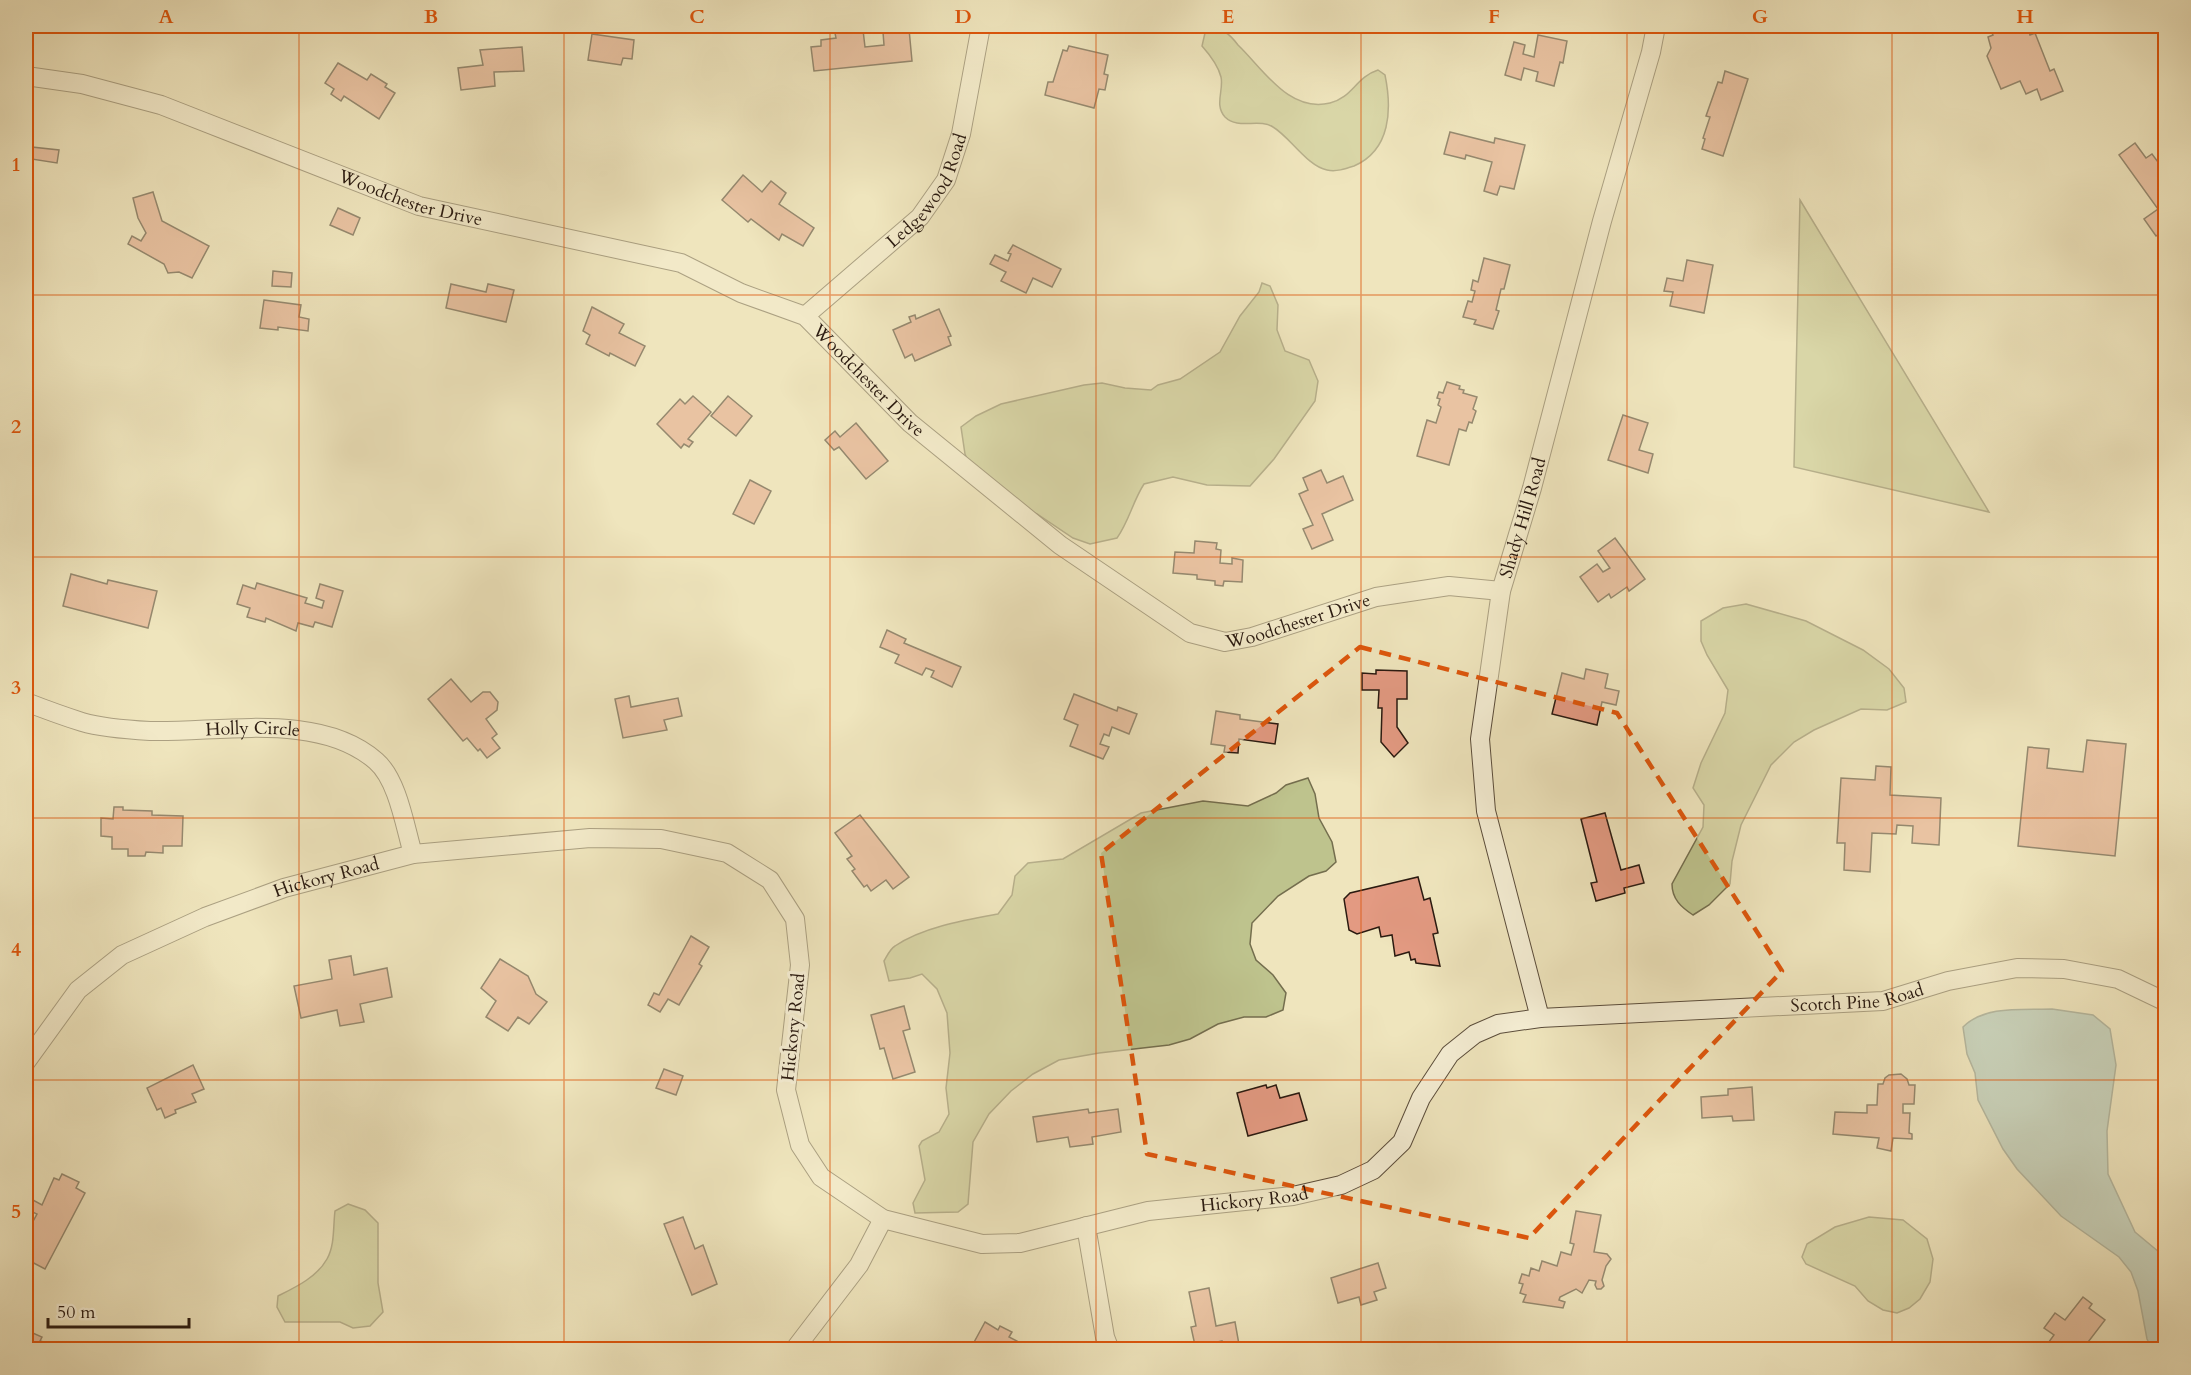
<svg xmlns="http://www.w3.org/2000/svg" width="2191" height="1375" font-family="Cardo,serif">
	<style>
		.green { fill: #bec38d; stroke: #746e4e; stroke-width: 1.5 }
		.water { fill: #9dbdb9; stroke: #6f7c75; stroke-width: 1.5 }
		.building { fill: #e39a82; stroke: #2a1a10; stroke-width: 1.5 }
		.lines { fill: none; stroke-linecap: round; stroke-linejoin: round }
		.street-casing { stroke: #5b4d3b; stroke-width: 20 }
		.street { stroke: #f5eed4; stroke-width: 18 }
		.marked { fill: none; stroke: #de560c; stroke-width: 4.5; stroke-dasharray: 12 8; stroke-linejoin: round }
		.grid { fill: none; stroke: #de560c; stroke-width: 1.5; stroke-opacity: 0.55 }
		.labels { text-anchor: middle; stroke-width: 6; stroke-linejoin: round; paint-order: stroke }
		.street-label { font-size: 18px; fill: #2a1a10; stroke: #f5eed4 }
		.neatline { fill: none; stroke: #de560c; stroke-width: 2 }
		.grid-label { font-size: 20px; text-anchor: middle; font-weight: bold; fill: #de560c }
	</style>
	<rect width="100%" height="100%" fill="#efe5bd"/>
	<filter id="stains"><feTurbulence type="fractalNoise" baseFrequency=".00333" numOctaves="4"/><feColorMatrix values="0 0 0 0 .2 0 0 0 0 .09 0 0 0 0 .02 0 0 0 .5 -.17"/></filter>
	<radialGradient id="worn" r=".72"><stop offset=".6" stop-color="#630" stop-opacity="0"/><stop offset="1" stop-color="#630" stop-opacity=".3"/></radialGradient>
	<g class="green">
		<path d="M1212 29C1216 30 1221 31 1225 32 1230 35 1235 41 1238 45 1264 70 1289 113 1330 103 1352 98 1356 77 1378 70L1385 75C1392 109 1391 150 1354 166 1345 169 1336 172 1327 170 1307 166 1290 137 1273 127 1259 118 1238 130 1225 117 1214 105 1224 90 1221 77 1218 65 1210 55 1202 46L1205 33Z"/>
		<path d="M1800 200 1989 512 1794 467Z"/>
		<path d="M1262 283 1270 286 1278 305 1277 330 1285 351 1309 360 1318 381 1315 401 1274 459 1250 486 1207 485 1173 477 1144 484C1133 501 1129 521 1117 538L1090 544 1073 538 1037 514 1004 501 975 479 965 454 961 427 976 416 1001 404 1084 385 1102 383 1125 388 1151 390 1158 385 1180 379 1220 352 1240 316 1259 292Z"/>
		<path d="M1746 604 1806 621 1863 650 1889 669 1904 688 1906 702 1887 710 1861 709 1814 730 1794 742 1771 765 1741 825 1732 861 1730 884 1709 905 1693 915C1681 907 1672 899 1672 884L1703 827 1704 805 1693 788 1701 763 1725 713 1728 690 1707 655 1701 641V621L1723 608Z"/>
		<path d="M1308 778 1315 794 1319 818 1332 842 1336 862 1326 871 1309 876 1278 896 1252 923 1250 944 1256 960 1273 975 1286 993 1283 1010 1266 1017H1244L1218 1024 1190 1039 1169 1045 1099 1053 1059 1060 1033 1074 1011 1091 989 1114 973 1142 968 1204 958 1212 915 1213 913 1203 925 1180 919 1146 922 1141 939 1132 949 1114 946 1088 950 1053 947 1013 937 989 922 974 910 978 889 981 884 961C887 956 890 949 895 946 923 927 965 920 998 914L1012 895 1015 876 1028 863 1063 859 1141 813 1203 801 1248 806 1276 793 1286 785Z"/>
		<path d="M348 1204 365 1210 378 1223V1283L383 1312 370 1326 353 1328 340 1322H285L277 1307 278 1296C296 1287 317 1277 327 1259 335 1245 333 1226 335 1211Z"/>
		<path d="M1869 1217 1903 1220 1927 1239 1933 1259 1930 1282 1920 1299 1909 1308 1897 1313 1883 1310 1868 1301 1855 1286 1806 1264 1802 1257 1807 1244 1835 1227Z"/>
	</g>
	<path class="water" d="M2052 1009 2093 1015 2110 1029 2116 1065 2107 1131 2108 1174 2135 1232 2165 1257V1349H2152L2147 1339 2138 1291 2131 1272 2119 1257 2061 1216 2017 1169 2003 1149 1978 1100 1975 1073 1967 1054 1963 1027C1985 1005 2023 1010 2052 1009Z"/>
	<g class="building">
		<path d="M1989 26H2027L2030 35 2035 33 2050 71 2054 69 2063 91 2041 100 2037 89 2026 94 2020 81 2001 89 1987 56 1991 48 1988 37 1993 35Z"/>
		<path d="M909 29 912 61 814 71 811 47 821 46V40L836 38 835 33 863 30 865 47 884 45 883 32Z"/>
		<path d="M592 34 634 40 632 59 623 58 621 65 588 60Z"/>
		<path d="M1538 35 1567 41 1563 63 1560 62 1554 86 1536 81 1538 72 1524 68 1521 80 1505 75 1514 42 1525 45 1523 54 1534 57Z"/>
		<path d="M1069 46 1108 55 1104 74 1108 75 1105 90 1099 89 1094 108 1045 95 1048 82H1053L1063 50 1067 51Z"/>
		<path d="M522 47 524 71 494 72 495 86 461 90 458 68 483 65 480 50Z"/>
		<path d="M338 63 367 80 371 74 387 84 385 87 395 93 379 119 344 96 341 101 331 94 334 89 325 83Z"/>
		<path d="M1725 71 1748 79 1723 156 1702 149 1705 139 1703 138 1710 117 1706 116 1718 82 1722 83Z"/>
		<path d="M1450 132 1494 143 1495 138 1525 145 1514 189 1500 186 1497 195 1484 191 1492 162 1466 155 1465 159 1444 154Z"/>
		<path d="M26 143 32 144V147L59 150 57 163 32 159 30 173 26 172Z"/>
		<path d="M2135 143 2146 158 2152 154 2164 170 2159 173 2166 183V229L2156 236 2144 219 2158 209 2119 155Z"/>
		<path d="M743 175 762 192 771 181 786 193 779 204 814 228 803 246 782 234 779 240 751 219 748 222 722 200Z"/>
		<path d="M153 192 162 221 209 246 192 278 179 272 168 273 164 264 128 244 132 236 141 241 146 233 138 218 133 198Z"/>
		<path d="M338 208 360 218 353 235 330 225Z"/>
		<path d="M1013 245 1061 269 1052 287 1033 278 1026 293 1001 281 1006 272 990 264 995 255 1008 261 1011 254 1008 253Z"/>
		<path d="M1484 258 1510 265 1504 289H1501L1496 310 1499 311 1493 329 1474 324 1476 320 1463 317 1468 301 1472 302 1475 291 1471 290 1473 280 1478 282Z"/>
		<path d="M1687 260 1713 265 1704 313 1670 306 1673 292 1664 291 1667 278 1683 281Z"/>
		<path d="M273 271 292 273 291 287 272 286Z"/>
		<path d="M451 284 486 292 488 284 514 290 506 322 446 308Z"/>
		<path d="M264 300 301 305 299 317 309 319 308 331 278 327V330L260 328Z"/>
		<path d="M592 307 624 324 619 333 645 346 635 366 610 353 609 356 586 344 590 335 583 331Z"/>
		<path d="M939 309 951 336 948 337 951 345 915 361 912 354 905 358 893 330 911 322 909 317 915 315 916 319Z"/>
		<path d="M1447 382 1460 386 1459 389 1464 390 1463 393 1477 397 1473 409 1476 411 1472 423 1469 422 1466 431 1459 429 1449 465 1417 456 1427 420 1436 423 1441 407 1438 405 1440 399 1437 398 1439 392 1443 393Z"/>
		<path d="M693 396 711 412 688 439 693 442 689 447 684 444 681 448 657 424 680 399 685 404Z"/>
		<path d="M728 396 752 416 736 436 711 416Z"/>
		<path d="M1623 415 1648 423 1639 450 1653 454 1648 473 1608 460Z"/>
		<path d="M856 423 888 461 866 479 839 447 834 450 825 440 835 431 840 437Z"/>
		<path d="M1321 470 1327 483 1343 476 1353 500 1322 514 1333 540 1312 549 1303 529 1313 525 1299 494 1308 490 1303 478Z"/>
		<path d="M750 480 771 491 754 524 733 514Z"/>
		<path d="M1615 538 1645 579 1629 591 1627 587 1611 598 1609 594 1598 602 1580 577 1597 564 1603 572 1610 568 1598 551Z"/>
		<path d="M1195 541 1217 543 1216 549 1221 550 1220 563 1232 564V558L1243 560 1242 582 1224 581 1223 586 1215 585V581L1197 579V575L1173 573 1175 552 1194 553Z"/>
		<path d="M71 574 107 584 108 580 157 591 148 628 63 606Z"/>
		<path d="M257 583 307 598 305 603 322 608 324 601 316 598 320 584 343 591 332 627 315 622 313 627 298 623 296 631 266 618 265 622 247 617 250 608 237 604 243 585 255 589Z"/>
		<path d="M887 630 906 639 904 643 961 667 952 687 931 677 934 671 926 668 922 675 895 663 899 655 880 647Z"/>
		<path d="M1586 669 1608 674 1605 688 1619 691 1616 705 1602 702 1597 725 1552 714 1562 673 1584 679Z"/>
		<path d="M1376 670 1407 671V699H1397V727L1408 743 1394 757 1381 742 1382 708H1378L1379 690H1362V673L1376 674Z"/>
		<path d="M451 679 471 702 483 692H490L498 702 497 710 486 719 497 734 492 738 500 748 487 758 480 749 478 751 467 738 463 741 428 699Z"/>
		<path d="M1074 694 1117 711 1118 707 1137 714 1129 734 1112 727 1109 736 1104 734 1100 744 1109 747 1103 759 1070 746 1078 725 1064 719Z"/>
		<path d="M629 696 631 707 678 698 682 716 664 720 667 730 623 738 615 699Z"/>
		<path d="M1216 711 1240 715V719L1278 724 1275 744 1239 739 1238 753 1224 752 1225 746 1211 744Z"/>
		<path d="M2087 740 2126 744 2115 856 2018 846 2028 747 2049 749 2047 768 2083 772Z"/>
		<path d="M1876 766 1891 767 1890 795 1941 798 1939 845 1912 843 1913 826 1897 825 1896 834 1872 833 1870 872 1844 870 1845 843H1837L1841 778 1875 780Z"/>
		<path d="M114 807H123V810L152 811V815L183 816 182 846H163V853L146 852 145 856H128V849H112V837L101 836V818L113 819Z"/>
		<path d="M1605 813 1621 870 1639 865 1644 883 1624 888 1625 893 1596 901 1591 883 1597 882 1581 819Z"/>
		<path d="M860 815 909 877 893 889 886 880 871 891 867 885 864 887 852 871 855 869 847 859 852 856 835 833Z"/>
		<path d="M1418 877 1424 900 1430 898 1438 933 1433 934 1440 966 1416 963 1415 959 1411 960 1409 952 1395 956 1392 935 1381 937 1379 927 1357 934 1349 930 1344 899 1350 893Z"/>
		<path d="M691 936 709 947 699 964 702 966 679 1005 668 999 660 1012 648 1005 654 993 659 995Z"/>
		<path d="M351 956 354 975 387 968 392 997 360 1004 364 1022 340 1026 337 1010 301 1018 294 986 332 979 329 960Z"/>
		<path d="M500 959 528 976 536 994 547 1002 529 1024 518 1017 508 1031 486 1017 496 1001 481 988Z"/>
		<path d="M904 1006 910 1029 903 1031 915 1072 893 1079 884 1048 880 1049 871 1015Z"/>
		<path d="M193 1065 204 1089 192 1094 196 1102 175 1110 176 1113 165 1118 161 1108 157 1110 147 1088Z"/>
		<path d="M664 1069 683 1076 676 1095 656 1088Z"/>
		<path d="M1901 1074 1907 1079 1909 1085H1915L1914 1104H1903V1113H1910L1909 1133 1912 1134V1139L1893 1138 1891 1151 1877 1148 1879 1138 1833 1134 1835 1112 1867 1113V1105H1877L1878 1084H1883L1885 1078 1889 1075Z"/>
		<path d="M1266 1085 1267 1088 1276 1085 1280 1098 1299 1093 1307 1120 1248 1136 1237 1093Z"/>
		<path d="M1752 1087 1754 1120 1733 1121 1732 1116 1702 1118 1701 1097 1728 1095V1089Z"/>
		<path d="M1088 1109 1089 1113 1118 1109 1121 1132 1092 1137 1093 1144 1070 1147 1068 1137 1037 1142 1033 1117Z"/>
		<path d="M62 1174 79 1182 76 1188 85 1193 45 1269 26 1259V1234L37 1214 28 1210 33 1200 42 1205 54 1178 59 1180Z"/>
		<path d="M1576 1211 1601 1215 1594 1252 1607 1254 1611 1259 1606 1266 1602 1280 1604 1286 1601 1289H1597L1595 1285 1596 1281 1589 1280 1582 1293 1576 1289 1560 1297 1559 1300 1565 1302 1563 1308 1523 1302 1526 1295 1520 1293 1523 1284 1519 1283 1522 1274 1529 1276 1531 1268 1539 1271 1542 1261 1557 1266 1561 1252 1571 1255 1574 1244 1570 1243Z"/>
		<path d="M683 1217 695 1249 703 1245 717 1284 692 1295 664 1224Z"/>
		<path d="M1378 1263 1386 1288 1374 1292 1377 1300 1361 1305 1359 1297 1338 1303 1331 1278Z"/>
		<path d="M1209 1288 1216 1326 1235 1322 1240 1350H1224L1222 1341 1217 1342 1218 1350H1196L1191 1327 1196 1326 1189 1292Z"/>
		<path d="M2083 1297 2092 1304 2089 1308 2105 1320 2082 1350H2043L2054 1335 2044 1328 2055 1313 2065 1320Z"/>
		<path d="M985 1322 998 1330 1000 1326 1012 1332 1009 1337 1034 1350H978L972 1346Z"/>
		<path d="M26 1330 42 1337 40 1341 72 1350H26Z"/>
	</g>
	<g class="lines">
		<defs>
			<g id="street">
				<path id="s1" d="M26 76 82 84 161 105 419 206 681 263 741 293 805 316 910 423 1060 545 1190 633 1225 642 1252 637 1376 597 1449 586 1501 591"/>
				<path id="s2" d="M805 316 920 217 946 180 961 134 981 26"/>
				<path id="s3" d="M26 702C44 709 63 716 82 722 99 727 132 730 150 731 220 733 319 711 376 761 398 780 405 827 413 854"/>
				<path id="s4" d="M1540 1018 1486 811 1480 739 1501 591 1532 488 1602 221 1651 52 1656 26"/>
				<path id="s5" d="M26 1062 78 990 122 955 205 917 284 888 413 854 590 838 661 839 727 853 770 880 795 919 800 965 786 1090 800 1145 821 1177 883 1219 982 1244 1020 1243 1148 1211 1293 1196 1341 1185 1373 1170 1402 1142 1421 1098 1450 1054 1475 1034 1498 1024 1540 1018 1883 1001 1948 981 2017 968 2064 969 2118 979 2166 1002"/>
				<path d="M1086 1226 1105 1337 1110 1350"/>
				<path d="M794 1350 859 1265 883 1219"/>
			</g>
		</defs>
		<use href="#street" class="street-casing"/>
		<use href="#street" class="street"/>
	</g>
	<path d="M0 0H2191V1375H0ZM1360 647 1617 713 1782 971 1529 1238 1147 1154 1101 853Z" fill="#efe5bd" fill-opacity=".55" fill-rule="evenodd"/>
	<path class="marked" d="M1360 647 1617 713 1782 971 1529 1238 1147 1154 1101 853Z"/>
	<path class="grid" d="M299 26V1350M564 26V1350M830 26V1350M1096 26V1350M1361 26V1350M1627 26V1350M1892 26V1350M26 295H2166M26 557H2166M26 818H2166M26 1080H2166"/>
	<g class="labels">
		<g class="street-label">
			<text dy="6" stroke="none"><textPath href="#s2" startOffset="178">Ledgewood Road</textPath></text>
			<text dy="6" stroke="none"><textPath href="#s1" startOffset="405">Woodchester Drive</textPath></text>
			<text dy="6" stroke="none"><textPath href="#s1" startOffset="909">Woodchester Drive</textPath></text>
			<text dy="6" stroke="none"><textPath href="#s4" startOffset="512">Shady Hill Road</textPath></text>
			<text dy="6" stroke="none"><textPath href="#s1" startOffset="1431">Woodchester Drive</textPath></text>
			<text dy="6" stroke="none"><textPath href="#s3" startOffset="231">Holly Circle</textPath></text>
			<text dy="6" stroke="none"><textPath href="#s5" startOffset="364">Hickory Road</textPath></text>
			<text dy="6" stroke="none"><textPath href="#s5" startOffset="2270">Scotch Pine Road</textPath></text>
			<text transform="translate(793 1027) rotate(-84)" y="6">Hickory Road</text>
			<text dy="6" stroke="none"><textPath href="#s5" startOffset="1588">Hickory Road</textPath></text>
		</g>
	</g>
	<rect width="2191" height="1375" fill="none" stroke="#efe5bd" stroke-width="66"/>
	<path d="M48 1318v9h141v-9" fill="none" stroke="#2a1a10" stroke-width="3"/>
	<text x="57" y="1318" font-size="18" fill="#2a1a10" stroke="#f5eed4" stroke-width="4.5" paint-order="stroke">50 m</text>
	<rect x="33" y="33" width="2125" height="1309" class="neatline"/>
	<g class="grid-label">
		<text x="166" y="23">A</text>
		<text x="431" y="23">B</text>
		<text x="697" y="23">C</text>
		<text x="963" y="23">D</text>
		<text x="1228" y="23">E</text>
		<text x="1494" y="23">F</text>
		<text x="1760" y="23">G</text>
		<text x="2025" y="23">H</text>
		<text x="16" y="171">1</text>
		<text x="16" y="433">2</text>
		<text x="16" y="694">3</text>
		<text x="16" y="956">4</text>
		<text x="16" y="1218">5</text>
	</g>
	<rect width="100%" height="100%" filter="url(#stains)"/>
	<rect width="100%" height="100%" fill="url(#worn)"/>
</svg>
